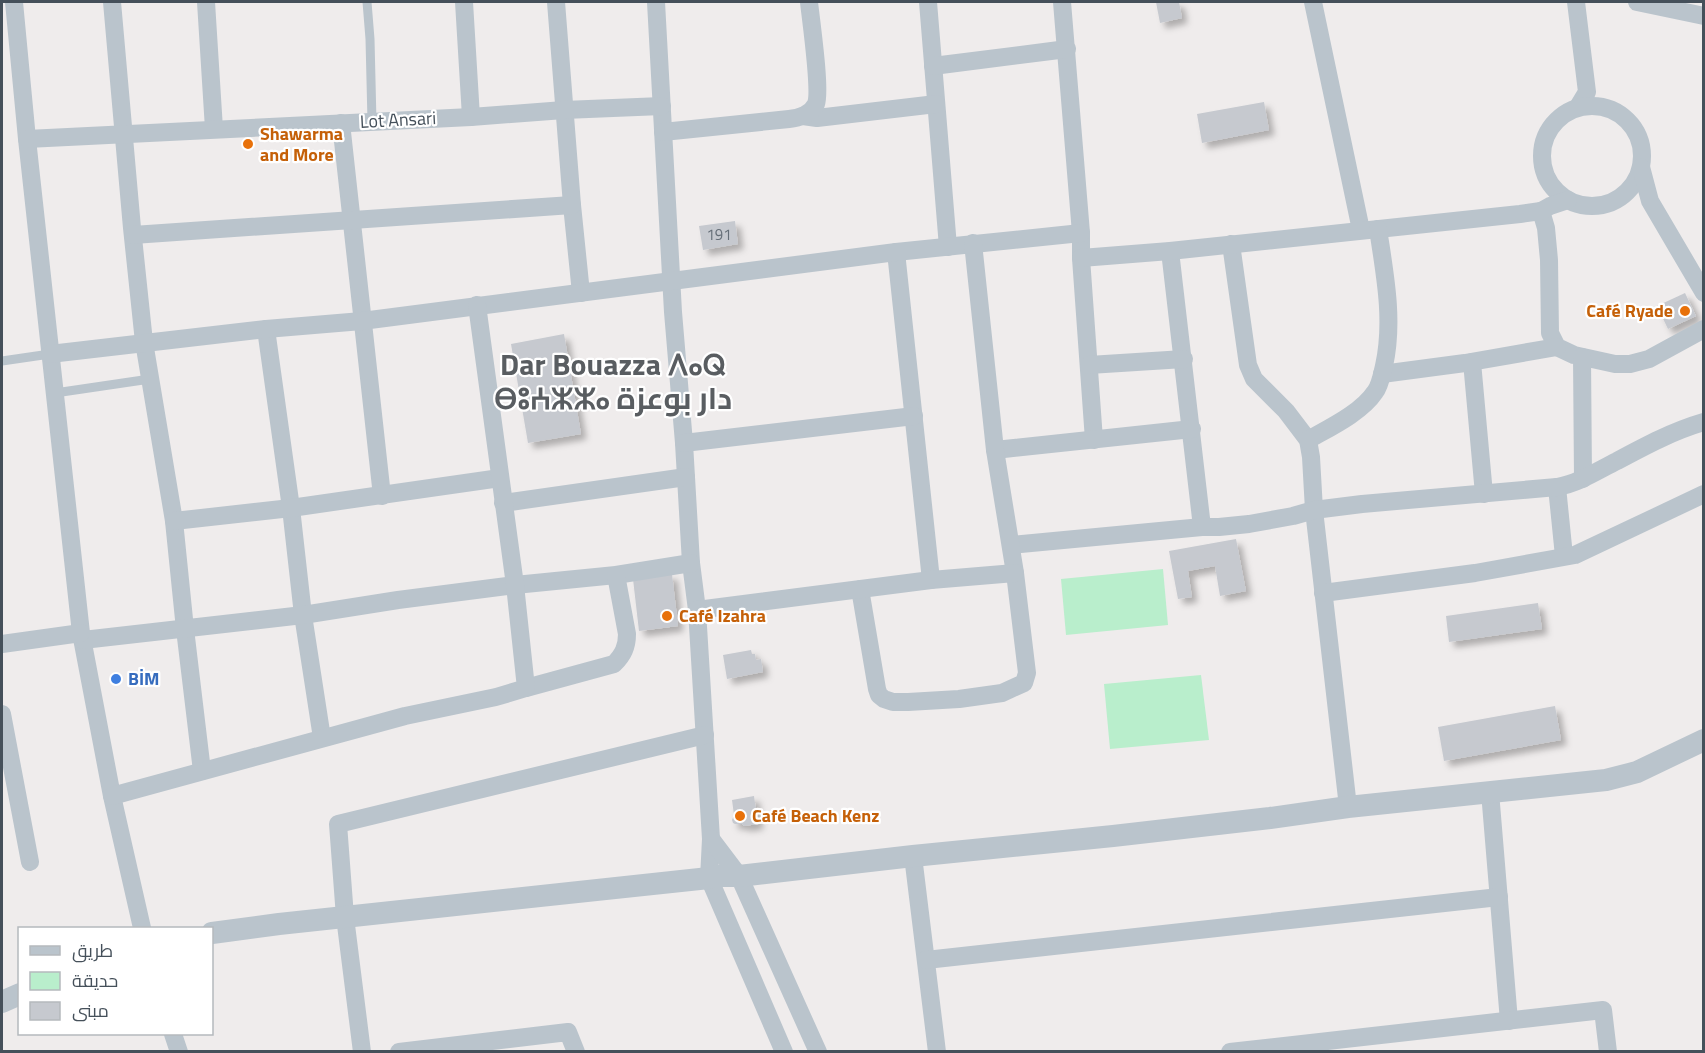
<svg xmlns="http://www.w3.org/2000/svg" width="1705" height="1053" font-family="'Titillium Web',Cairo,'Noto Sans Tifinagh',sans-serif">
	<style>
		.green { fill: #b9eecc }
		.building { fill: #c6c9cf; filter: url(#shadow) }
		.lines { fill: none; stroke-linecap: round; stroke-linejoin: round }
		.service { stroke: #bac4cc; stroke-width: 9 }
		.minor { stroke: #bac4cc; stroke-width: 18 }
		.tertiary { stroke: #bac4cc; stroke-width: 22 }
		.food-dot { fill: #e8710a; stroke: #fff; stroke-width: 2 }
		.shop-dot { fill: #3f7fe0; stroke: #fff; stroke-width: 2 }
		.labels { text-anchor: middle; stroke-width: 4.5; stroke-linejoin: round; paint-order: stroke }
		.number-label { font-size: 15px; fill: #656e77 }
		.street-label { font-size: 18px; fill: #45505a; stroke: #fff }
		.food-label { font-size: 18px; font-weight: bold; fill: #c56008; stroke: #fff; text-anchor: start }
		.shop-label { font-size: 18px; font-weight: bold; fill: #366cbe; stroke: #fff; text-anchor: start }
		.town-label { font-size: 30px; font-weight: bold; fill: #595d61; stroke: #fff }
	</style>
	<defs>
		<filter id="shadow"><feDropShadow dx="5.5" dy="5.5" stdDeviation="3" flood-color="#0004"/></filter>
	</defs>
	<rect width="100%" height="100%" fill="#efecec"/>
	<g class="green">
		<path d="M1163 569 1168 625 1066 635 1061 579Z"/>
		<path d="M1201 675 1209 740 1110 749 1104 684Z"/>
	</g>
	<g class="building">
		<path d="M1156 2H1179L1182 18 1160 23Z"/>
		<path d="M1264 102 1269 130 1202 143 1197 114Z"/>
		<path d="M735 221 738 244 703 250 699 226Z"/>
		<path d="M1685 293 1696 316 1668 329 1657 306Z"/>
		<path d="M564 334 581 434 528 443 511 344Z"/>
		<path d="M1236 539 1246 591 1220 596 1215 566 1188 571 1192 597 1178 599 1169 551Z"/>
		<path d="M672 574 678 626 639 631 633 579Z"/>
		<path d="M1538 603 1542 629 1449 642 1446 616Z"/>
		<path d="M751 650 752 654H755L756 660 761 659 763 672 727 679 723 655Z"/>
		<path d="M1555 706 1561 740 1444 761 1438 727Z"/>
		<path d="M754 796 758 824 744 826 742 824H735L733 823 732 820 734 815 732 800Z"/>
	</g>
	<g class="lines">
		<g class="service">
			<path d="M367 2 370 39 372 122"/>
			<path d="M2 361 50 354"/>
			<path d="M55 393 150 379"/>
		</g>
		<g class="minor">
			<path d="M14 2 27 139 81 633 112 796 142 928"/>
			<path d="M112 2 132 228 144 342 174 521 185 629 202 771"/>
			<path d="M206 2 214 129"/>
			<path d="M464 2 471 117"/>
			<path d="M556 2 572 205 581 293"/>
			<path d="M656 2 673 312 684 443 691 563 697 610 711 839 709 878 784 1052"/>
			<path d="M928 2 948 247"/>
			<path d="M1062 2 1081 233V258L1094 440"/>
			<path d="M1313 2 1361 230"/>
			<path d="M1576 2 1587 92 1578 107"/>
			<path d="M1637 2 1704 16"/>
			<path d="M933 66 1067 49"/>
			<circle cx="1592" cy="156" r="50"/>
			<path d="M803 116 817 118 936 104"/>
			<path d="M341 123 382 496"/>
			<path d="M663 132 789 119C799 118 811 114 816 104 821 90 811 21 809 2"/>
			<path d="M27 139 471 117 564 110 662 106"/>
			<path d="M1641 167 1650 201 1704 293"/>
			<path d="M1541 211 1546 228 1549 260 1550 333 1557 347 1574 355 1615 364H1630L1649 359 1704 329"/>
			<path d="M133 235 572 205"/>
			<path d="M1231 244 1248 365 1254 379 1286 411 1308 440 1311 457 1314 510 1348 807"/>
			<path d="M1170 251 1202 527"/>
			<path d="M896 252 931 580"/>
			<path d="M1081 258 1170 251 1520 214 1541 211 1550 206 1568 200"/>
			<path d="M266 329 291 508 303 615 322 738"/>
			<path d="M50 354 266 329 362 321 896 252 1081 233"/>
			<path d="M1582 357 1583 479"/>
			<path d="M1472 362 1484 494"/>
			<path d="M1089 365 1184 359"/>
			<path d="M1382 374 1465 363 1557 347"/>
			<path d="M1308 440C1329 428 1361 413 1375 392 1380 386 1382 374 1384 366 1394 321 1385 275 1378 229"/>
			<path d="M684 443 914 416"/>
			<path d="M995 450 1192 429"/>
			<path d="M1557 487 1564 556"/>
			<path d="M503 503 686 477"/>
			<path d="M174 521 291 508 500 478"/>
			<path d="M1011 545 1202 527H1219L1249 524 1293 516 1314 510 1362 504 1557 487C1579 483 1597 471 1617 461 1645 446 1673 431 1704 422"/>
			<path d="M860 589 877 689 879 695 884 699 893 702H908L959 699 1002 693 1024 683 1027 673 1015 573 995 450 973 243"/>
			<path d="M1323 593 1475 573 1575 555 1704 494"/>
			<path d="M697 610 931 580 1015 573"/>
			<path d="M83 640 303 615 398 600 515 585 616 575 691 563"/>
			<path d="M2 644 81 633"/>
			<path d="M526 688 614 664C623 655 627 647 627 634L616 575"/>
			<path d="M2 714 30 862"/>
			<path d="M1490 792 1509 1021"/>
			<path d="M112 796 405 716 496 697 526 688 515 585 477 305"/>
			<path d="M711 839 739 876 818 1052"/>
			<path d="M913 856 937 1052"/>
			<path d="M926 960 1499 897"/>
			<path d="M173 1034 179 1052"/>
			<path d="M362 1052 345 917 338 824 705 735"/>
			<path d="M399 1052 568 1032 576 1052"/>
			<path d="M1230 1052 1603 1010 1608 1052"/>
		</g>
		<g class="tertiary">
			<path d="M212 933 279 924 709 878 715 876H739L913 856 1113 836 1270 818 1348 807 1606 780 1637 772 1704 740"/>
			<path d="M2 1002 20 994"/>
		</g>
	</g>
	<g class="food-dot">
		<circle cx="248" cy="144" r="6"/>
		<circle cx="1685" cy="311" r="6"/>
		<circle cx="667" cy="616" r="6"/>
		<circle cx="740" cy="816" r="6"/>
	</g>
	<circle class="shop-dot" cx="116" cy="679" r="6"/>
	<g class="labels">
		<g class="number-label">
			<text x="719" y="240">191</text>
		</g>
		<g class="street-label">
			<text transform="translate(398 120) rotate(-3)" y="6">Lot Ansari</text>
		</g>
		<g class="food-label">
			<text x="260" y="140">Shawarma<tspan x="260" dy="21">and More</tspan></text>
			<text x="1673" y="317" text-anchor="end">Café Ryade</text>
			<text x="679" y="622">Café Izahra</text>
			<text x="752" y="822">Café Beach Kenz</text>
		</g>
		<g class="shop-label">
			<text x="128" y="685">BİM</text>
		</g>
		<g class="town-label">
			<text x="613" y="375">Dar Bouazza ⴷⴰⵕ<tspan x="613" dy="34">ⴱⵓⵄⵣⵣⴰ دار بوعزة</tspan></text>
		</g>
	</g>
	<rect width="1705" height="1053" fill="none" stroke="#45505a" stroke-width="6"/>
	<rect x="18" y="927" width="195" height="108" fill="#ffffff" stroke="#b5b9bd" stroke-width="1.5"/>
	<rect x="30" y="946" width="30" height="9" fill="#bac4cc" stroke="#b5b9bd" stroke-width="1.5"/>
	<text x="72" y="957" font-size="18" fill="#45505a">طريق</text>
	<rect x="30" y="972" width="30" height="18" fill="#b9eecc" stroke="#b5b9bd" stroke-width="1.5"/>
	<text x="72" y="987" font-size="18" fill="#45505a">حديقة</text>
	<rect x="30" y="1002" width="30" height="18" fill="#c6c9cf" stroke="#b5b9bd" stroke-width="1.5"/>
	<text x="72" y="1017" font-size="18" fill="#45505a">مبنى</text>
</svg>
